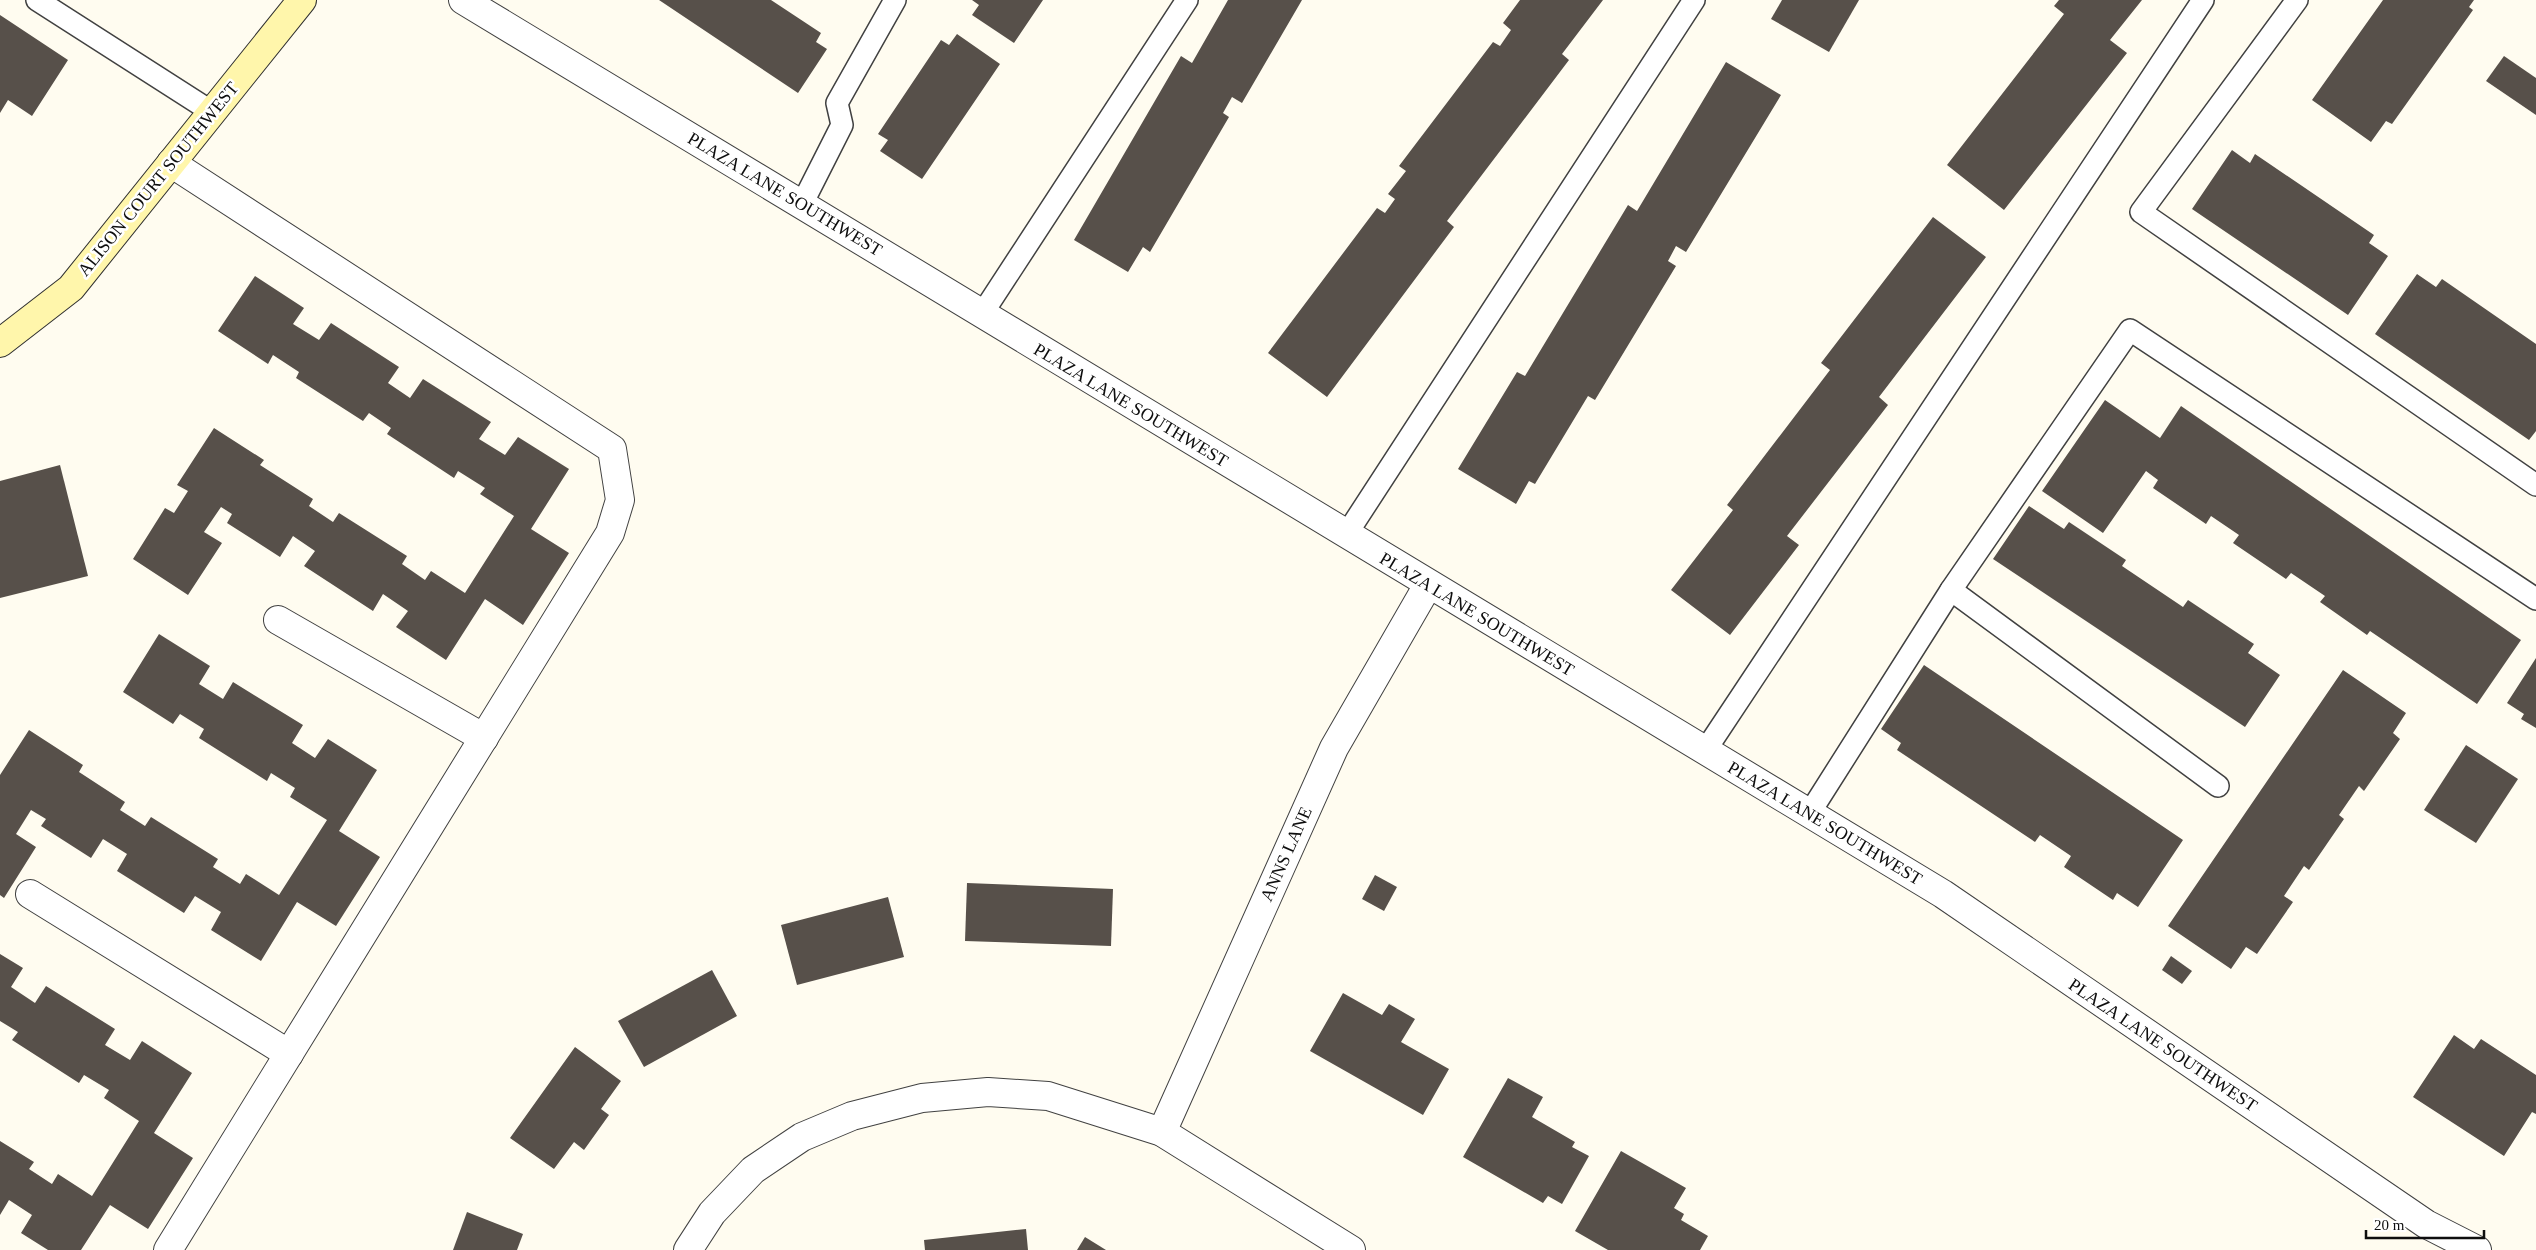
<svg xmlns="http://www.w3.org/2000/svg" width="2536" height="1250" font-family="'Times New Roman',serif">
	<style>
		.building { fill: #57504a }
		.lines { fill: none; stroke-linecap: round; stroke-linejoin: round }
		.lane-casing { stroke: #414141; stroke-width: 24 }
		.street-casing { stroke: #414141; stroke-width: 30 }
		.secondary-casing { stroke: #303030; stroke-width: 30 }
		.lane { stroke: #fff; stroke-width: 21 }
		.street { stroke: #fff; stroke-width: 28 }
		.secondary { stroke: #fff6ab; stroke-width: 28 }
		.labels { text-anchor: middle; stroke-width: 5; stroke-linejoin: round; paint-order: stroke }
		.street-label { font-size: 18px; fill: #0e0e0e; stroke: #fff }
	</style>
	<rect width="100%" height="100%" fill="#fffcf0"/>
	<g class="building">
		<path d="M659 0H771L821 33 816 42 827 49 798 93Z"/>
		<path d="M972 0H1043L1014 43 972 15 979 5Z"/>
		<path d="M1228 0H1302L1242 103 1232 97 1223 113 1229 117 1150 252 1143 247 1128 272 1074 240 1181 56 1192 63Z"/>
		<path d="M1520 0H1603L1562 54 1569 60 1447 221 1454 227 1327 397 1268 353 1377 208 1385 213 1395 199 1388 194 1406 171 1399 166 1493 42 1500 46 1511 30 1503 23Z"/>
		<path d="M1782 0H1859L1829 52 1771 19Z"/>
		<path d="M2059 0H2142L2110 40 2127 53 2004 210 1947 165 2064 14 2054 6Z"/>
		<path d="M2383 0H2474L2469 7 2473 10 2392 124 2386 121 2371 142 2312 100Z"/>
		<path d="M0 15 68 60 32 116 8 100 0 113Z"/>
		<path d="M957 34 1000 64 922 179 880 151 888 140 878 134 941 40 949 45Z"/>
		<path d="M2504 56 2536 78V115L2486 81Z"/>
		<path d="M1726 62 1781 95 1686 252 1676 246 1668 261 1676 266 1595 400 1588 396 1535 484 1529 481 1516 504 1458 469 1517 372 1525 376 1628 205 1637 211Z"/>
		<path d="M2232 150 2250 163 2255 154 2374 235 2369 243 2388 256 2348 315 2192 209Z"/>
		<path d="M1933 217 1986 257 1879 397 1888 405 1787 536 1799 545 1730 635 1671 590 1733 510 1727 505 1830 370 1821 363Z"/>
		<path d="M2417 274 2436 287 2442 279 2536 344V431L2529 440 2375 334Z"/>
		<path d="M255 276 304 308 293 324 319 340 331 323 399 367 388 383 410 398 423 379 491 422 479 439 505 455 518 437 569 469 531 529 569 553 523 625 485 599 446 660 396 627 408 611 383 594 373 611 304 566 315 551 293 536 280 557 227 523 232 514 221 507 204 532 222 543 188 595 133 559 165 508 174 513 188 491 177 485 214 428 264 460 260 465 313 499 309 506 333 522 339 513 407 556 402 564 425 580 431 571 465 593 514 516 480 494 485 488 458 471 454 478 387 434 391 428 369 413 363 421 296 378 299 372 273 355 268 364 218 331Z"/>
		<path d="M2105 400 2160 438 2181 406 2521 640 2477 704 2370 631 2367 635 2320 602 2325 596 2291 573 2286 579 2233 543 2239 535 2211 516 2206 524 2153 488 2158 480 2146 471 2103 533 2042 491Z"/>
		<path d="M60 465 88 576 0 598V481Z"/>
		<path d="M2029 506 2064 529 2069 522 2126 560 2122 566 2183 607 2188 600 2254 644 2248 653 2280 675 2245 727 1993 559Z"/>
		<path d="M159 634 210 666 199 684 223 699 233 682 303 725 292 743 315 758 328 739 377 770 339 831 380 857 336 926 297 902 261 961 211 930 221 912 195 896 184 913 117 871 127 854 103 839 91 858 41 826 46 819 31 810 16 834 36 847 4 898 0 895V775L29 730 83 765 79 772 125 802 120 810 145 826 151 817 218 859 213 867 240 884 246 874 279 895 327 820 290 797 295 788 271 773 267 781 199 738 204 729 180 714 173 724 123 692Z"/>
		<path d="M2536 658V728L2521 719 2524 714 2507 703Z"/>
		<path d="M1924 665 2183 840 2138 907 2117 893 2113 900 2064 867 2071 856 2040 835 2035 842 1897 750 1901 743 1881 729Z"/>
		<path d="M2343 670 2406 713 2393 733 2400 739 2364 791 2359 786 2339 815 2344 819 2309 870 2304 866 2284 896 2293 902 2257 954 2246 947 2231 969 2168 926Z"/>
		<path d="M2466 745 2518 779 2476 843 2424 810Z"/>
		<path d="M1375 875 1397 887 1384 911 1362 899Z"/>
		<path d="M967 883 1113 889 1111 946 965 941Z"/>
		<path d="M888 897 904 957 797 985 781 925Z"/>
		<path d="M0 954 23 968 11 987 35 1003 46 986 115 1029 105 1045 130 1060 142 1041 192 1073 154 1133 193 1158 148 1229 110 1205 81 1250H48L21 1233 32 1215 9 1200 0 1215V1141L34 1162 29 1169 52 1184 58 1174 92 1196 139 1121 104 1098 109 1090 84 1075 79 1083 12 1040 18 1032 0 1021Z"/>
		<path d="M2171 956 2192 971 2182 984 2162 970Z"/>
		<path d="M712 970 737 1016 644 1067 618 1021Z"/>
		<path d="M1343 993 1382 1015 1389 1004 1415 1019 1401 1042 1449 1069 1423 1115 1310 1051Z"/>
		<path d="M2454 1035 2474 1049 2481 1039 2536 1075V1114L2532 1112 2504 1156 2413 1097Z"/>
		<path d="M575 1047 621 1081 601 1109 609 1115 584 1150 574 1142 554 1169 510 1138Z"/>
		<path d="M1508 1078 1543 1097 1532 1117 1575 1142 1572 1147 1589 1156 1562 1204 1548 1196 1543 1203 1463 1157Z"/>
		<path d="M1621 1151 1686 1188 1674 1208 1684 1214 1681 1220 1708 1236 1700 1250H1608L1575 1231Z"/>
		<path d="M467 1212 523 1234 517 1250H453Z"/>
		<path d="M1026 1229 1028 1250H925L924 1240Z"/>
		<path d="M1085 1237 1106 1250H1077Z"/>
	</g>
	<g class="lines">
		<defs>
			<g id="lane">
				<path d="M37 0 212 112"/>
				<path d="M2297 0 2141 212 2536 485"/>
				<path d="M802 204 842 125 837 103 895 0"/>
				<path d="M982 314 1187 0"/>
				<path d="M1346 535 1694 0"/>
				<path d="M1951 590 2218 786"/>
				<path d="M1705 751 2203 0"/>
				<path d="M1809 814 1951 590 2130 330 2536 599"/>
			</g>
			<g id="street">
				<path d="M463 0 1943 894 2426 1224 2477 1250"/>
				<path d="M278 620 484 738"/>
				<path d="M30 894 289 1054"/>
				<path d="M1162 1132 1334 748 1428 585"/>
				<path d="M168 1250 610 533 620 500 612 449 171 163"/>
				<path d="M688 1250 712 1213 753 1170 802 1137 852 1116 922 1098 988 1092 1048 1096 1162 1132 1351 1250"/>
			</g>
			<path id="secondary" d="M0 343 71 288 302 0"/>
		</defs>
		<use href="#lane" class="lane-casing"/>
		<use href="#street" class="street-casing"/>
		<use href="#secondary" class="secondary-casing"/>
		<use href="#lane" class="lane"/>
		<use href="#street" class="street"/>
		<use href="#secondary" class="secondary"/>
	</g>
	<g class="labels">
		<g class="street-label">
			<text transform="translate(158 179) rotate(-51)" y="6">ALISON COURT SOUTHWEST</text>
			<text transform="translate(785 194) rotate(31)" y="6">PLAZA LANE SOUTHWEST</text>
			<text transform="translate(1131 405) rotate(31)" y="6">PLAZA LANE SOUTHWEST</text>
			<text transform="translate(1477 614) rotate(31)" y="6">PLAZA LANE SOUTHWEST</text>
			<text transform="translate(1825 823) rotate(31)" y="6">PLAZA LANE SOUTHWEST</text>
			<text transform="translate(1286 854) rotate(-66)" y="6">ANNS LANE</text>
			<text transform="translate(2163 1045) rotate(34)" y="6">PLAZA LANE SOUTHWEST</text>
		</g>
	</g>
	<path d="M2366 1230v8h118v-8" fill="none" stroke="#0e0e0e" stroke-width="2.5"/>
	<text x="2374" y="1230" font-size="15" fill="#0e0e0e" stroke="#ffffff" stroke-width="4" paint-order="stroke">20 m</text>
</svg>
